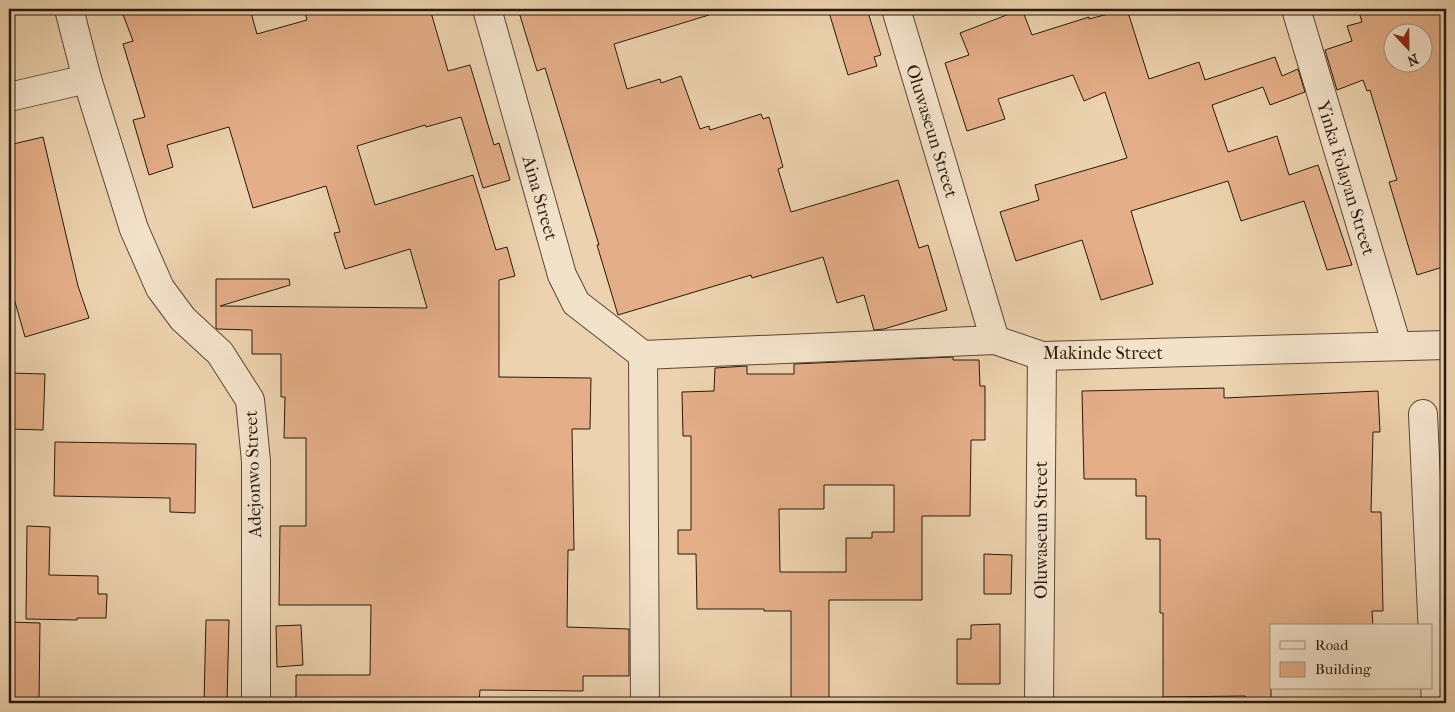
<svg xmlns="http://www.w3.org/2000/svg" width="1455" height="712" font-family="'IM FELL French Canon',serif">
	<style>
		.building { fill: #e4ae88; stroke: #2a190d; fill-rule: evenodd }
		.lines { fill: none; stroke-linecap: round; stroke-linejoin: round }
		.minor-casing { stroke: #5a4735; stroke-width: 30 }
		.minor { stroke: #f3e2ca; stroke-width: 28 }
		.labels { text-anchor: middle; stroke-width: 5; stroke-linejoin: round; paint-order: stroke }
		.street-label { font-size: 18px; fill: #2a190d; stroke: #f3e2ca }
	</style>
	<rect width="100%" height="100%" fill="#ecd2ae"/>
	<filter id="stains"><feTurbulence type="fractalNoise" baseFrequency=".004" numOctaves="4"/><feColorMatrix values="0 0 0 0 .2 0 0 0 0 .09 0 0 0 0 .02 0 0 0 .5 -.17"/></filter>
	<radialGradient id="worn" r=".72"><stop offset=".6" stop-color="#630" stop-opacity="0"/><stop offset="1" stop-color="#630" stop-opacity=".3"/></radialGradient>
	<g class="building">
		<path d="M121 9H250L257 34 307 20 304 9H430L448 71 470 65 494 145 499 143 510 180 483 188 461 117 426 127 425 125 357 146 375 205 473 175 496 250 507 247 515 276 499 280V377L591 378 590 429H572L574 550H568L567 627 629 629V676H583V691L480 690 479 703H296V675H370L371 605H279L280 526H306V438H284L285 397H281V354H252V330L217 329 216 328V279H289L290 285 220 306 427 308 410 249 345 269 334 233 340 232 326 186 253 208 229 127 167 145 173 167 149 175 133 120 145 117 123 44 133 41Z"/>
		<path d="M518 9H709V15L614 44 627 89 660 79 661 83 681 76 700 129 709 126 710 130 761 114 763 119 769 117 783 167 778 169 791 212 898 180 919 248 928 245 947 310 884 329 874 330 864 295 837 303 823 257 752 278 751 275 618 315 597 245H599L545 68 537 71Z"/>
		<path d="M828 9H867L881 55 874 57 877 66 848 75Z"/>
		<path d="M1022 9 1032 35 1089 17V19L1127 9 1149 79 1199 62 1205 80 1275 57 1282 76 1298 69 1305 92 1270 105 1263 87 1212 105 1228 152 1277 136 1289 175 1318 165 1352 265 1327 270 1304 201 1241 221 1228 181 1131 211 1153 284 1101 300 1082 240 1016 261 1000 212 1039 200 1035 185 1127 158 1105 92 1084 101 1073 75 998 99 1005 119 967 131 945 63 969 55 960 33Z"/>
		<path d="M1358 9H1446V266L1417 275 1389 182 1397 180 1370 90 1367 91 1363 80 1337 90 1325 50 1352 41 1347 26 1362 22ZM1392 32H1422V62H1392Z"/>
		<path d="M43 137 78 286 89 318 25 337 9 281V145Z"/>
		<path d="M953 357V360H979L980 386H985V440H971L970 516H922V600H829V703H791V611H764V609H697L696 554H678V530H691V436H683L682 392 714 391 715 368 747 366V374H794V364ZM824 485H894V532H872V538H846V572H780L779 509H824Z"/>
		<path d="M9 373 45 374 43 430 9 429Z"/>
		<path d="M1224 388V398L1378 391 1380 432H1373L1371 512H1381L1383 611H1372L1373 626H1271V700H1246L1245 696 1163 697V613H1160V539H1146V496H1136V479H1084L1082 391Z"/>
		<path d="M55 442 196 444 195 513 170 512V498L54 496Z"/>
		<path d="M27 526 50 527 49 575 98 576V594H107L106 618H77V620L26 619Z"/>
		<path d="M984 554 1012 555 1011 594H984Z"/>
		<path d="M206 620H229L227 703H204Z"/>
		<path d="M9 622 40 623 39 703H9Z"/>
		<path d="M1000 624V684H957V639H971V625Z"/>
		<path d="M301 625 303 665 277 667 276 626Z"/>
	</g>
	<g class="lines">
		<defs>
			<g id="minor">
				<path d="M69 9 87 79 134 229 160 288 183 319 220 353 250 400 256 461V703"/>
				<path d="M487 9 562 275 576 303 643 355"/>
				<path d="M896 9 995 340"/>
				<path d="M1296 9 1397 346"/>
				<path d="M9 97 87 79"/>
				<path d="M643 355 995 340 1042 356 1446 345"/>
				<path d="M643 355 645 703"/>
				<path d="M1423 414 1436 703"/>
				<path d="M1039 703 1042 356"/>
			</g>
		</defs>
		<use href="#minor" class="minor-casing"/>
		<use href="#minor" class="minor"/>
	</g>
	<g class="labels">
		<g class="street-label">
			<text transform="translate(932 131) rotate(73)" y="6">Oluwaseun Street</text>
			<text transform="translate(1346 178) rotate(73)" y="6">Yinka Folayan Street</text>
			<text transform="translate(540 198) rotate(74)" y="6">Aina Street</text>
			<text x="1103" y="359">Makinde Street</text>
			<text transform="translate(253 474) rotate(-92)" y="6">Adejonwo Street</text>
			<text transform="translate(1041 530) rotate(-90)" y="6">Oluwaseun Street</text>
		</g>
	</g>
	<rect width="1455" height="712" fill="none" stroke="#ecd2ae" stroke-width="30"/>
	<rect x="10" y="10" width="1435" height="692" fill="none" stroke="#2a190d" stroke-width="2.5"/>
	<rect x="15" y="15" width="1425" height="682" fill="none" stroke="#2a190d"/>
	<rect x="1270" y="624" width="162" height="65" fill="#f3e2ca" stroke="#a3927e"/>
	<rect x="1280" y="641" width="25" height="8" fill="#f3e2ca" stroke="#a3927e"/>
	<text x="1315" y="650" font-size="15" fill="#2a190d">Road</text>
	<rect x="1280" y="662" width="25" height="15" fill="#e4ae88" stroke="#a3927e"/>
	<text x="1315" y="674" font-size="15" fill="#2a190d">Building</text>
	<g transform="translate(1408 48) rotate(158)"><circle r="24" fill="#f3e2ca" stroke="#a3927e"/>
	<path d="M0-4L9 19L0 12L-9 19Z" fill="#8f2418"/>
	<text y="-8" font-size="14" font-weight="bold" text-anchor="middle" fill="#2a190d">N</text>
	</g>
	<rect width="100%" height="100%" filter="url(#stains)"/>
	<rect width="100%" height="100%" fill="url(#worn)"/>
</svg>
